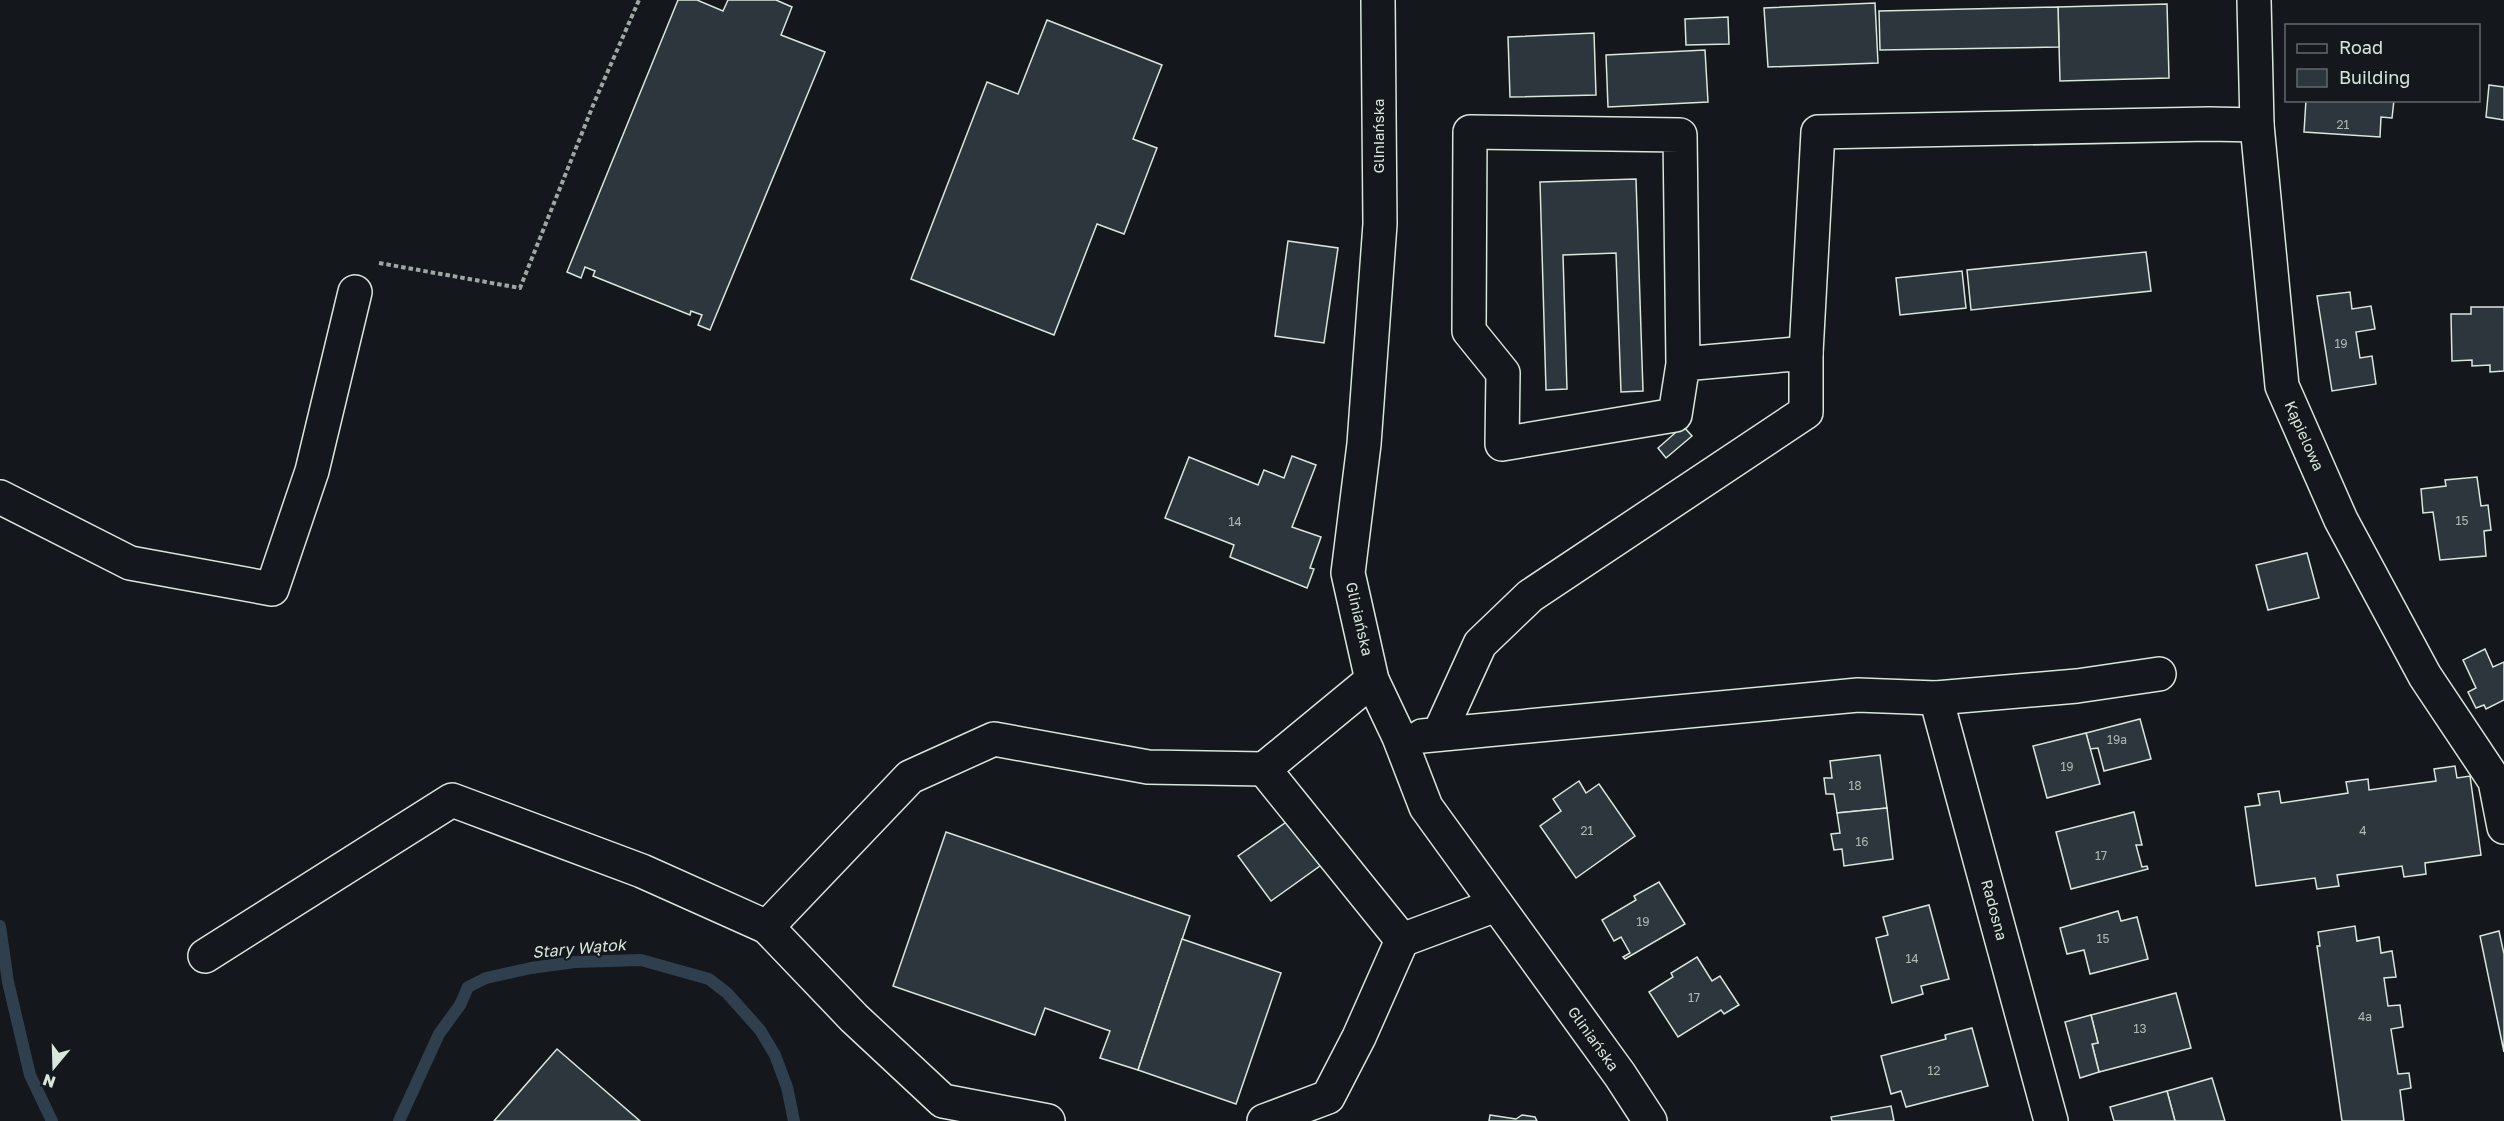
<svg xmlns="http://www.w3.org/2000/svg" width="2504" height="1121" font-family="'Golos Text',sans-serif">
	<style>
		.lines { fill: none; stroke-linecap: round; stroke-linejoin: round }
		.stream { stroke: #2f3f4d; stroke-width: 12 }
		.building { fill: #2c363c; stroke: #d8e6dc; stroke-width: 1.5 }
		.minor-casing { stroke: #d8e6dc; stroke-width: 36 }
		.path { stroke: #9da8a2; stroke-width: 4; stroke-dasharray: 4.5 3; stroke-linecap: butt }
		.minor { stroke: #14181c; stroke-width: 33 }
		.labels { text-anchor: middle; stroke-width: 4.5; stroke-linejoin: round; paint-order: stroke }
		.number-label { font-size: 12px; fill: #adbab4 }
		.street-label { font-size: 15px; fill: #d8e6dc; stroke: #14181c }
		.water-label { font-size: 16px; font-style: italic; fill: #d8e6dc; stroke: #14181c }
	</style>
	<rect width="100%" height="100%" fill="#14181c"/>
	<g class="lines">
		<g class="stream">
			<path d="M0 926 8 982 30 1075 52 1121"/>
			<path d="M399 1121 439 1034 460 1005 468 987 486 978 531 968 575 962 641 960 709 979 727 993 760 1030 775 1055 787 1087 794 1121"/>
		</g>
	</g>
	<g class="building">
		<path d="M678 0H697L723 11 728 0H776L792 7 781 35 825 52 710 330 698 325 702 315 691 311 690 315 593 276 595 271 585 267 581 278 567 272Z"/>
		<path d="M1875 3 1878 63 1768 67 1764 8Z"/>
		<path d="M2167 4 2169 78 2060 81 2058 7Z"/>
		<path d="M2058 7 2059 47 1880 50 1879 11Z"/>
		<path d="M1728 17 1729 44 1686 45 1685 19Z"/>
		<path d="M1047 20 1162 65 1133 139 1157 148 1124 234 1097 224 1054 335 911 279 987 82 1018 94Z"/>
		<path d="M1594 33 1596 95 1510 97 1508 37Z"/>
		<path d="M1705 50 1708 102 1608 107 1606 55Z"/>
		<path d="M2489 85 2504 87V120L2486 117Z"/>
		<path d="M2306 100H2394L2392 118 2381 117 2380 137 2304 132Z"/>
		<path d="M1636 179 1643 391 1621 392 1616 253 1563 255 1567 389 1546 390 1540 182Z"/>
		<path d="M1288 241 1338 248 1324 343 1275 336Z"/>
		<path d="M2146 252 2151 291 1971 310 1967 270Z"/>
		<path d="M1962 271 1966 308 1900 315 1896 278Z"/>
		<path d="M2350 292 2352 309 2371 306 2375 329 2356 332 2360 358 2372 356 2376 384 2332 391 2317 296Z"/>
		<path d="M2471 307H2504V371L2490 372V365L2472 366V360L2452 361 2451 314H2471Z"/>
		<path d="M1683 426 1692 436 1666 458 1658 448Z"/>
		<path d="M1292 456 1316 465 1292 527 1321 537 1310 568 1314 569 1307 588 1230 557 1234 545 1165 518 1189 457 1258 485 1264 470 1284 478Z"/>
		<path d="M2477 477 2481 506 2488 505 2491 530 2484 531 2486 556 2440 560 2433 512 2423 513 2421 489 2446 486 2445 480Z"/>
		<path d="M2307 553 2319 598 2268 610 2256 565Z"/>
		<path d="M2485 649 2493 667 2504 662V700L2486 709 2484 705 2476 708 2468 692 2476 688 2463 660Z"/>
		<path d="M2140 719 2151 759 2104 771 2098 748 2090 749 2086 733Z"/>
		<path d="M2086 733 2100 784 2047 798 2033 746Z"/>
		<path d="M1880 755 1887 808 1837 813 1834 794H1826L1824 778H1832L1830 761Z"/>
		<path d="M2455 766 2457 778 2470 776 2481 855 2425 863 2426 874 2404 877 2402 866 2337 875 2339 886 2317 889 2315 878 2256 886 2245 807 2260 805 2258 794 2279 791 2281 803 2348 793 2346 782 2368 779 2369 790 2436 781 2434 769Z"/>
		<path d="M1579 781 1586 793 1599 784 1635 836 1576 878 1540 826 1561 811 1553 799Z"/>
		<path d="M1887 808 1893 859 1844 866 1842 849 1834 850 1831 834 1840 833 1837 813Z"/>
		<path d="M2134 812 2142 845H2136L2142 867 2147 866 2148 869 2071 889 2056 832Z"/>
		<path d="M1292 818 1324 863 1271 901 1238 856Z"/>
		<path d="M946 832 1190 916 1138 1070 1100 1058 1110 1031 1045 1008 1035 1035 893 986Z"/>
		<path d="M1659 882 1685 924 1625 959 1623 957 1630 953 1621 937 1614 941 1602 920 1636 900 1634 896Z"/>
		<path d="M1929 905 1949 979 1921 986 1923 994 1892 1003 1876 938 1888 935 1883 917Z"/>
		<path d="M2118 911 2121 921 2137 917 2148 959 2090 974 2084 950 2067 954 2060 928Z"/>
		<path d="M2355 926 2357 941 2379 937 2381 953 2392 951 2396 977 2384 978 2388 1006 2400 1005 2403 1027 2391 1029 2398 1074 2409 1073 2411 1088 2400 1090 2404 1121H2342L2317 946H2320L2318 932Z"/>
		<path d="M2499 931 2504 954V1052L2480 936Z"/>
		<path d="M1182 939 1281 973 1236 1104 1138 1070Z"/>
		<path d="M1697 957 1712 981 1720 976 1739 1005 1724 1014 1721 1010 1678 1037 1649 992 1673 977 1671 973Z"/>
		<path d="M2176 993 2191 1048 2099 1072 2092 1044 2098 1043 2091 1015Z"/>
		<path d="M2091 1015 2098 1043 2092 1044 2099 1072 2080 1078 2065 1022Z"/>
		<path d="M1972 1028 1988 1086 1906 1107 1901 1091 1891 1094 1881 1056 1946 1039 1945 1035Z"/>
		<path d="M557 1049 640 1121H494Z"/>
		<path d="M2212 1078 2225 1121H2175L2167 1091Z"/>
		<path d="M2167 1091 2175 1121H2114L2110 1107Z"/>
		<path d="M1891 1106 1894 1121H1832L1831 1117Z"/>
		<path d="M1490 1115 1516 1119 1522 1115 1535 1117 1537 1121H1489Z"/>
	</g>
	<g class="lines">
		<defs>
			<g id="minor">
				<path d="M1378 0 1380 224 1364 444 1348 573 1372 680 1399 737 1426 807 1620 1075 1650 1121"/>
				<path d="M2254 0 2257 125 2282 386 2341 520 2425 676 2495 781 2504 827"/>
				<path d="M1806 353 1818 132 2209 124 2257 125"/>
				<path d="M0 497 130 563 272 589 312 471 355 292"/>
				<path d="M1936 698 2051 1121"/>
				<path d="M1439 734 1480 644 1530 596 1806 412V353L1683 364 1680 135 1470 132 1469 331 1503 373 1502 444 1675 415 1683 364"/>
				<path d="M1422 736 1858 695 1936 698 2077 686 2159 674"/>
				<path d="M1264 769 1402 940"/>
				<path d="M767 927 854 1018 943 1101 1048 1121"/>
				<path d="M205 956 452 800 642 871 767 927 910 777 994 739 1148 767 1264 769 1372 680"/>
				<path d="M1264 1121 1328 1097 1359 1037 1402 940 1496 905"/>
			</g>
		</defs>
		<use href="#minor" class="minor-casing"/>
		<path class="path" d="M379 263 520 288 594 103 639 0"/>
		<use href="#minor" class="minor"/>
	</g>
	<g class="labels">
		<g class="number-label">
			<text x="2343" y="129">21</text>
			<text x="2341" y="348">19</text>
			<text x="2462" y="525">15</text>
			<text x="1235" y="526">14</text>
			<text x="2117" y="744">19a</text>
			<text x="2067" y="771">19</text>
			<text x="1855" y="790">18</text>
			<text x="1587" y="835">21</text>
			<text x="2363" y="835">4</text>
			<text x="1862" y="846">16</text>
			<text x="2101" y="860">17</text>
			<text x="1643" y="926">19</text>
			<text x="2103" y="943">15</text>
			<text x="1912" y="963">14</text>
			<text x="1694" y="1002">17</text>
			<text x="2365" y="1021">4a</text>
			<text x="2140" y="1033">13</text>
			<text x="1934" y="1075">12</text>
		</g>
		<g class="street-label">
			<text transform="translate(1379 136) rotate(-90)" y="5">Gliniańska</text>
			<text transform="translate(2304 436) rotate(66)" y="5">Kąpielowa</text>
			<text transform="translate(1359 619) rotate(77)" y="5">Gliniańska</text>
			<text transform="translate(1994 910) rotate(75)" y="5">Radosna</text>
			<text transform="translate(1593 1039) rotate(54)" y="5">Gliniańska</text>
		</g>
		<g class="water-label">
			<text transform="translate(579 948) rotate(-5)" y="6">Stary Wątok</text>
		</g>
	</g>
	<rect x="2285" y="24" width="195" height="78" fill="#14181c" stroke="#626a69" stroke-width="1.5"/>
	<rect x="2297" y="44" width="30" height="9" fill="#14181c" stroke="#626a69" stroke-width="1.5"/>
	<text x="2339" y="54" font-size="18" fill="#d8e6dc">Road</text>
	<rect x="2297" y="69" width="30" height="18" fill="#2c363c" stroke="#626a69" stroke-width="1.5"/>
	<text x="2339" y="84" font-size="18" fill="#d8e6dc">Building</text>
	<g transform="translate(54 1067) rotate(199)" stroke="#14181c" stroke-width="4.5" paint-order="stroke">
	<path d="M0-4.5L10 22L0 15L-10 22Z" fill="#d8e6dc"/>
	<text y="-9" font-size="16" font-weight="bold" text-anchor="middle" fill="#d8e6dc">N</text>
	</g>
</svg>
